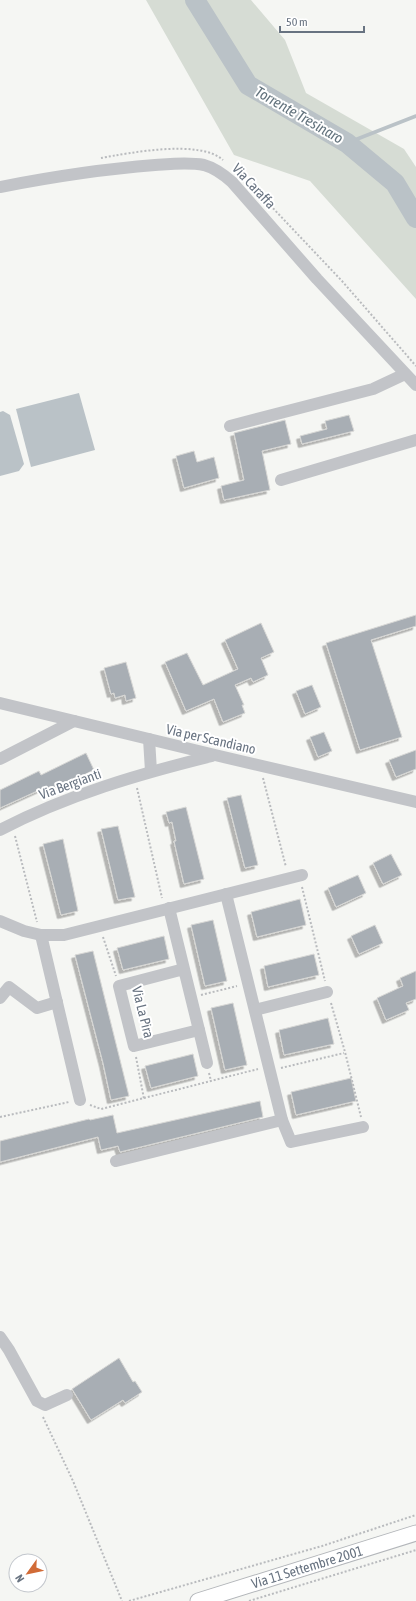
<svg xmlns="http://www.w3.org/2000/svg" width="416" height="1601" font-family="'Asap Condensed',sans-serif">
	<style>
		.green { fill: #d6dcd4 }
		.water { fill: #bac2c7 }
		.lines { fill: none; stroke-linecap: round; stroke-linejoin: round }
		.stream { stroke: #bac2c7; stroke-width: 3.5 }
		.river { stroke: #bac2c7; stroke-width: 20 }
		.building { fill: #a8aeb4; stroke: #d7d7d5; filter: url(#shadow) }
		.major-casing { stroke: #b3b6ba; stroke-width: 17 }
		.path { stroke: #b9bbbe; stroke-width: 2; stroke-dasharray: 2 2; stroke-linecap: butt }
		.minor { stroke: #c2c4c8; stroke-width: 12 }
		.major { stroke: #fff; stroke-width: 15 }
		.labels { text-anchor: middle; stroke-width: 4; stroke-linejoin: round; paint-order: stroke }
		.street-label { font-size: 14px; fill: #687381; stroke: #fff }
		.water-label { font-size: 15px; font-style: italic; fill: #63737d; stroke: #fff }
	</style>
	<defs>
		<filter id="shadow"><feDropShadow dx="-3.5" dy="3.5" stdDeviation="0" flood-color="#0004"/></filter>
	</defs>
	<rect width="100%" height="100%" fill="#f5f6f3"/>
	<path class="green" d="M146 0H251L285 40 306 93 404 149 416 167V299L310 181 234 155Z"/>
	<g class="water">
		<path d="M79 393 95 450 31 467 16 409Z"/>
		<path d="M3 411 10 415 24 464 19 471 0 476V412Z"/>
	</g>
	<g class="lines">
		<path class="stream" d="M347 143 416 116"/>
		<path class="river" d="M195 0 248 85 347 143 395 183 416 218"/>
	</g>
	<g class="building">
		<path d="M349 415 354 431 302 444 300 436 327 429 325 421Z"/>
		<path d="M285 420 291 444 262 451 270 490 224 500 221 486 244 480 234 433Z"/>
		<path d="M194 451 197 462 214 457 219 478 184 488 176 456Z"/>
		<path d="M416 615V626L371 640 402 737 360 750 326 643Z"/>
		<path d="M261 623 274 652 261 658 268 675 253 682 251 678 235 685 244 705H242L245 713 223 722 214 699 186 711 165 662 187 653 203 685 238 669 225 640Z"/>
		<path d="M126 662 136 698 126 701 125 695 115 698 114 693 111 694 104 668Z"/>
		<path d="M312 685 321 707 305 714 296 691Z"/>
		<path d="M324 732 332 751 318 757 310 737Z"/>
		<path d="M416 750V769L396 777 389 760Z"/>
		<path d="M86 753 94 770 48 792 46 787 0 808V790L39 771 41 775Z"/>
		<path d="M241 795 258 865 245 868 227 798Z"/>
		<path d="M186 807 204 879 184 884 174 841H176L172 822 169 823 166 812Z"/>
		<path d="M118 826 135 897 118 900 101 829Z"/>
		<path d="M63 839 78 911 61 915 43 844Z"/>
		<path d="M391 854 402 875 383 884 373 863Z"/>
		<path d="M358 875 366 893 336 907 328 888Z"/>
		<path d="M300 899 306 925 257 937 251 912Z"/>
		<path d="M213 920 227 981 205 986 191 925Z"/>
		<path d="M375 925 383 943 359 954 351 936Z"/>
		<path d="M164 936 169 959 123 970 117 948Z"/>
		<path d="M93 951 129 1096 111 1100 103 1063 75 955Z"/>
		<path d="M314 954 319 975 268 987 264 966Z"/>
		<path d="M416 971V999L406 1003 409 1010 386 1020 377 998 403 986 400 978Z"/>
		<path d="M233 1003 247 1065 225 1070 211 1008Z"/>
		<path d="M328 1018 334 1044 284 1055 279 1030Z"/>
		<path d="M193 1054 198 1076 151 1088 145 1066Z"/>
		<path d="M351 1078 356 1101 296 1115 291 1092Z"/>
		<path d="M260 1101 263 1117 120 1152 118 1146 101 1150 98 1137 0 1162V1141L89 1119 90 1120 113 1115 117 1133Z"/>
		<path d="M119 1358 133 1382 135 1381 142 1392 125 1403 123 1400 91 1420 72 1389Z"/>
	</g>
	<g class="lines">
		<defs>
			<path id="major" d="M198 1601 416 1533"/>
		</defs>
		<use href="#major" class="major-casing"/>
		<g class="path">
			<path d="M101 158C129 153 200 139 223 160"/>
			<path d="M251 185 342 281 416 366"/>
			<path d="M263 778 286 867"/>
			<path d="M137 788 162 898"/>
			<path d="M15 836 37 922"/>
			<path d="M302 887 325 981"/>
			<path d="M103 937 116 976"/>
			<path d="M201 995 237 986"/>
			<path d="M331 1003 345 1052 361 1117"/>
			<path d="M136 1057 144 1099"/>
			<path d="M281 1068 344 1053"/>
			<path d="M209 1073 211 1081"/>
			<path d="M90 1105 101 1109 258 1069"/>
			<path d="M0 1117 69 1102"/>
			<path d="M43 1417 73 1481 122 1601"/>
			<path d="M129 1601 322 1546 416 1515"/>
			<path d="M249 1601 416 1550"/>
		</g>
		<g class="minor">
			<path d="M0 187C51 177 103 169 155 165 171 164 188 162 204 165 215 168 223 174 232 182L317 279 416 385"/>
			<path d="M230 426 373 389 405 374"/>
			<path d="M281 480 416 440"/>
			<path d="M0 703 215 755 416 802"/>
			<path d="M149 739 151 771"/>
			<path d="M0 759 74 721"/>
			<path d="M0 830C67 795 139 774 212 756"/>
			<path d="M226 894 282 1120 291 1142 363 1127"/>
			<path d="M169 908 199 1030 134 1046 119 986 184 969"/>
			<path d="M0 921 24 931 41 935H64L302 875"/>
			<path d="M41 935 80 1100"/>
			<path d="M0 998 9 987 37 1008 57 1002"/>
			<path d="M255 1010 327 992"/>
			<path d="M199 1030 207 1063"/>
			<path d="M116 1161 282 1120"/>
			<path d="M0 1337 9 1350 37 1401 45 1405 67 1395"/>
		</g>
		<use href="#major" class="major"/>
	</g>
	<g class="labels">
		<g class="street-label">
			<text transform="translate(254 186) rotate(47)" y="5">Via Caraffa</text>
			<text transform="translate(211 739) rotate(13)" y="5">Via per Scandiano</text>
			<text transform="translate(70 784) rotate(-20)" y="5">Via Bergianti</text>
			<text transform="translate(143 1012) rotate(76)" y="5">Via La Pira</text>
			<text transform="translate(307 1567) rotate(-17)" y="5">Via 11 Settembre 2001</text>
		</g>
		<g class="water-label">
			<text transform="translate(299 115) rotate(30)" y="5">Torrente Tresinaro</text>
		</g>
	</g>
	<g transform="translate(28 1573) rotate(237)"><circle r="19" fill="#ffffff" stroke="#c3c7cd"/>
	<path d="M0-3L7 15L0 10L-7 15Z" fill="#d16b37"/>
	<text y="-6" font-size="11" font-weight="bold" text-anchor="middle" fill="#687381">N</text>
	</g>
	<path d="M280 26v6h84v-6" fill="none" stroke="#687381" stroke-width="2"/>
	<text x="286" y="26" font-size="12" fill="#687381" stroke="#ffffff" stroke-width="3" paint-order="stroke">50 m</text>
</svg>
